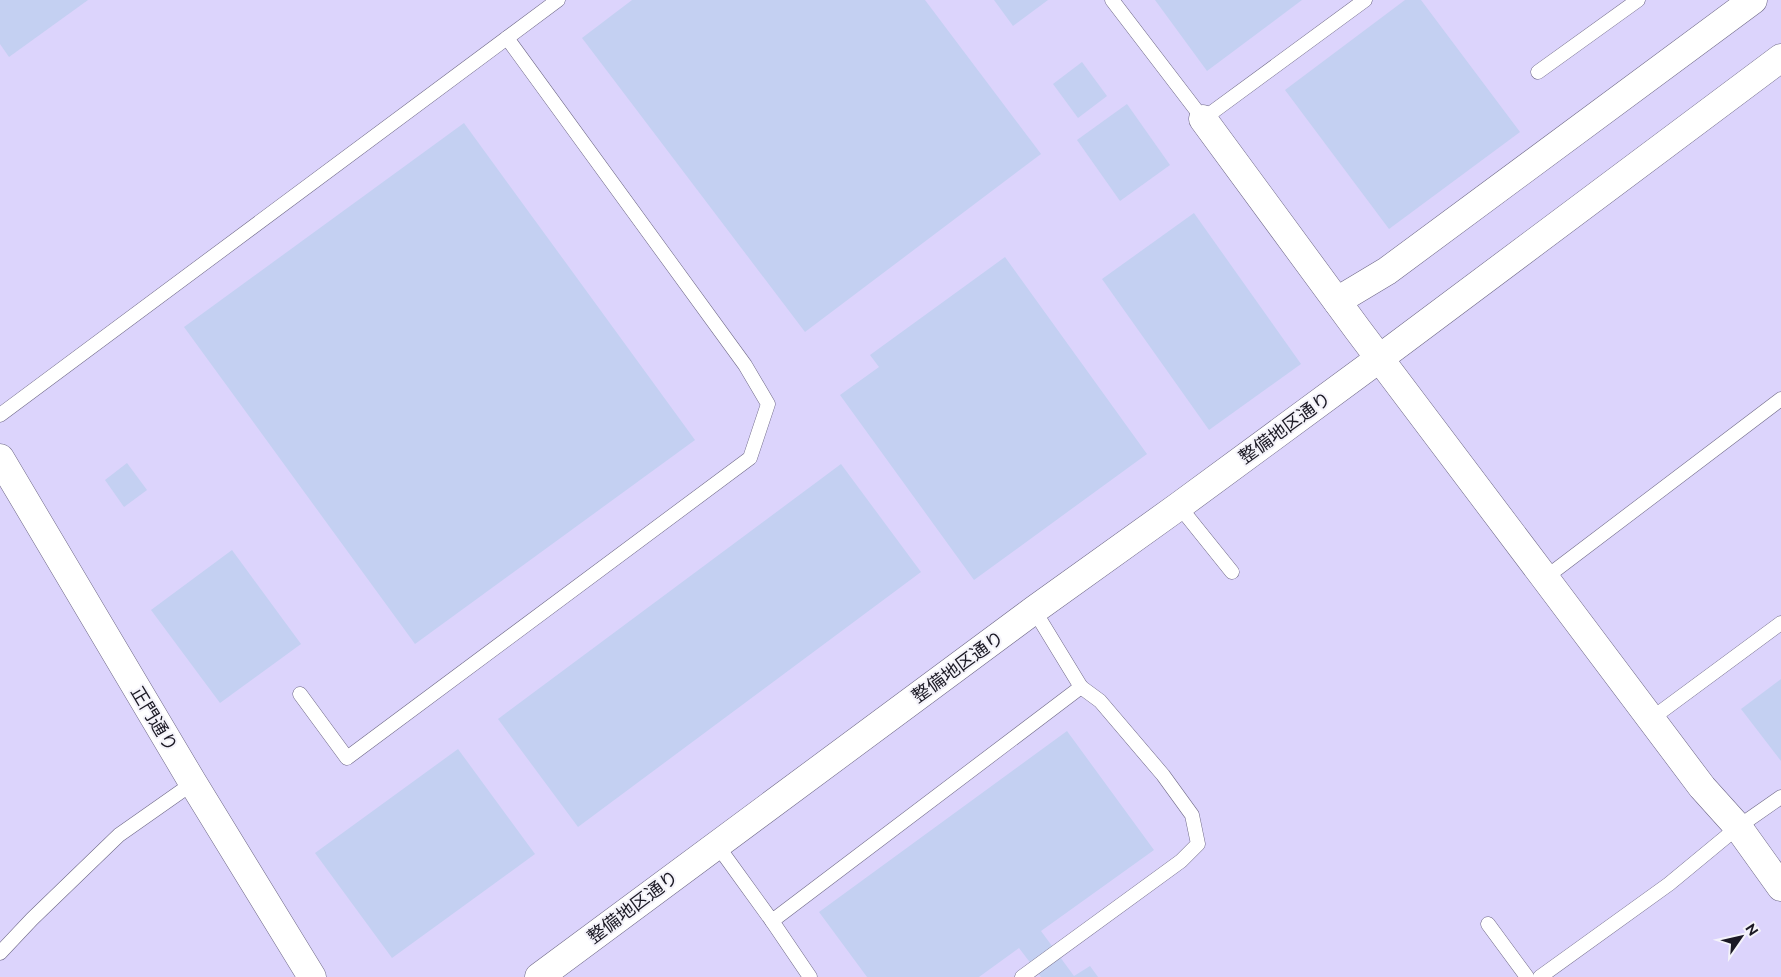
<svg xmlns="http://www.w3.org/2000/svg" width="1781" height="977" font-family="Raleway,'Noto Sans JP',sans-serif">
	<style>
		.built { fill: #dcd4fc }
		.building { fill: #c4d0f2 }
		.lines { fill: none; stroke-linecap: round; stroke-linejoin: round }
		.service-casing { stroke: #6e6886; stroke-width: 15 }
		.minor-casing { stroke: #6e6886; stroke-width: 29 }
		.service { stroke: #fff; stroke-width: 14 }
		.minor { stroke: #fff; stroke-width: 28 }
		.labels { text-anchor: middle; stroke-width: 4; stroke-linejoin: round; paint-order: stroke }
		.street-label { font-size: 18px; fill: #1a1823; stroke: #f4f3fa }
	</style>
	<rect width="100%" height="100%" fill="#e8e2fe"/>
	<rect class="built" x="0" y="0" width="1781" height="977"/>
	<g class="building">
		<path d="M0 0H88L9 57 0 44Z"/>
		<path d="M632 0H925L1041 154 805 332 582 38Z"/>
		<path d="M994 0H1048L1013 26Z"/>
		<path d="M1155 0H1302L1207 71Z"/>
		<path d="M1405 0H1421L1520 132 1389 229 1285 90Z"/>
		<path d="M1082 62 1107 96 1078 118 1053 84Z"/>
		<path d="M1127 104 1170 165 1120 201 1077 140Z"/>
		<path d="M464 123 695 440 415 644 184 327Z"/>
		<path d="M1194 213 1301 364 1209 430 1102 279Z"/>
		<path d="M1005 257 1147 454 974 580 840 395 879 367 870 355Z"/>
		<path d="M127 463 147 490 124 507 105 480Z"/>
		<path d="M841 464 921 572 578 827 498 719Z"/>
		<path d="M232 550 301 644 220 703 151 610Z"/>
		<path d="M1781 679V761L1741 709Z"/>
		<path d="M1067 731 1154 850 1041 931 1074 976 1090 966 1098 977H1041L1019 948 979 977H867L819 912Z"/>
		<path d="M458 749 535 854 392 958 315 853Z"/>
	</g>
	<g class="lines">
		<defs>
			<g id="service">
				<path d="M1112 0 1203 119 1365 0"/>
				<path d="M1538 72 1638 0"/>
				<path d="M0 415 558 0"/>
				<path d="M1179 506 1232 572"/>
				<path d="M1545 578 1781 399"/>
				<path d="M300 694 347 758 750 458 768 404 745 365 507 38"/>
				<path d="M1651 719 1781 623"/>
				<path d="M717 845 772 921 1081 687 1034 610"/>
				<path d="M772 921 810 977"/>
				<path d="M1488 924 1527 977"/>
				<path d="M0 953 32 919 119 835 193 783"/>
				<path d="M1022 977 1181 861 1198 844 1192 815 1163 775 1100 701 1081 687"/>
				<path d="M1540 977 1669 884 1738 827 1781 797"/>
			</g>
			<g id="minor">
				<path d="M1203 119 1358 330 1545 578 1702 787 1738 827 1781 887"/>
				<path d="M1337 301 1387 271 1753 0"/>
				<path d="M0 458 193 783 312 977"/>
				<path d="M539 977 1034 610 1179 506 1380 358 1781 58"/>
			</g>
		</defs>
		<use href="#service" class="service-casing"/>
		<use href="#minor" class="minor-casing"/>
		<use href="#service" class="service"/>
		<use href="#minor" class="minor"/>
	</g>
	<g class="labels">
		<g class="street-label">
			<text transform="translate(1285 428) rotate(-36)" y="6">整備地区通り</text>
			<text transform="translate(958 667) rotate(-36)" y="6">整備地区通り</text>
			<text transform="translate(154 719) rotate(59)" y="6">正門通り</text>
			<text transform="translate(633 907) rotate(-37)" y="6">整備地区通り</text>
		</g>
	</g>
	<g transform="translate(1741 937) rotate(56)" stroke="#f4f3fa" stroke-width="4" paint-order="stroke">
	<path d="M0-4L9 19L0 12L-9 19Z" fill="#1a1823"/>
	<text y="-8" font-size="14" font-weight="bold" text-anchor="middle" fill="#1a1823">N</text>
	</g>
</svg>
